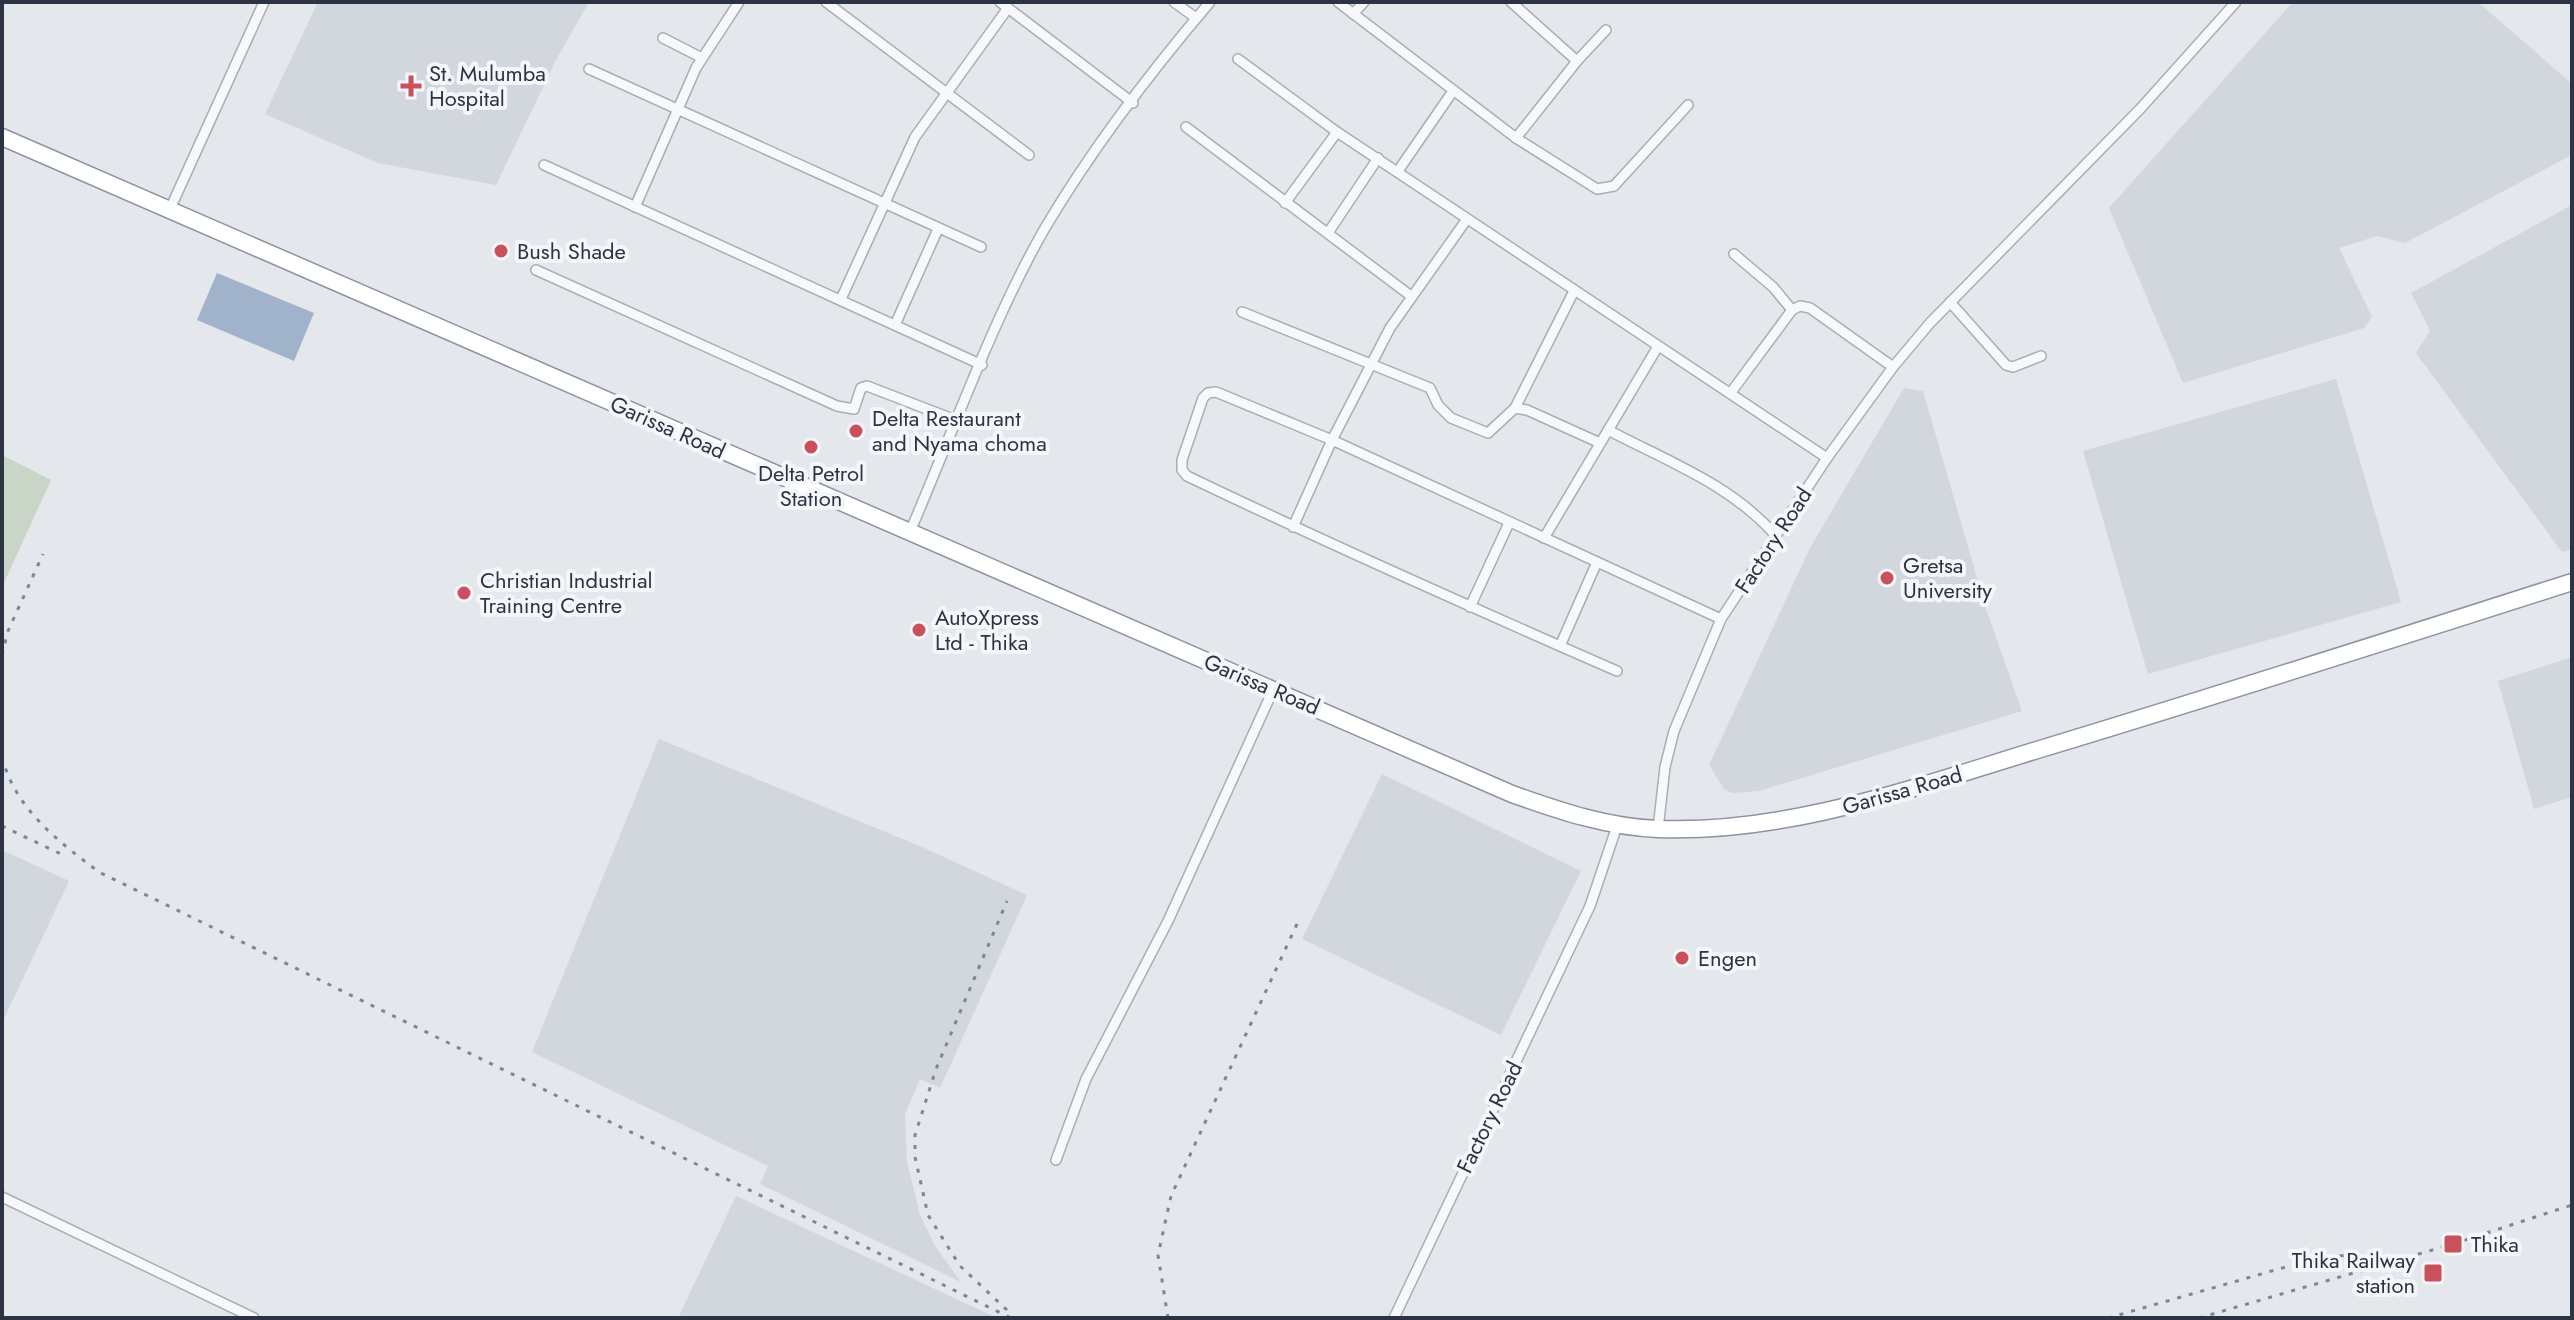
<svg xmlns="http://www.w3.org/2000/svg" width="2574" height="1320" font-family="Jost,sans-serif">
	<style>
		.built { fill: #d2d6dd }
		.green { fill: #c9d5c6 }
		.water { fill: #a1b3ca }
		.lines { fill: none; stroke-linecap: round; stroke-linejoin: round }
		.street-casing { stroke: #a9aeb5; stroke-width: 12 }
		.highway-casing { stroke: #8c94a2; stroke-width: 19 }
		.street { stroke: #f7f8fa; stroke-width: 9 }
		.highway { stroke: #fff; stroke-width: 16 }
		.rail { stroke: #7e8695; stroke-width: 3; stroke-dasharray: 4 8; stroke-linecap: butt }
		.poi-dot { fill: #ca505c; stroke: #f4f6f9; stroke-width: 3 }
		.labels { text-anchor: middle; stroke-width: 8; stroke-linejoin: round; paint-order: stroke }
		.poi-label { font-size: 22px; fill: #2c3443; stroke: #f4f6f9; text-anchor: start }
		.street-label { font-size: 22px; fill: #2c3443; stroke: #f4f6f9 }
	</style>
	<rect width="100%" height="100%" fill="#e4e7eb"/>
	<g class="built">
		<path d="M318 2H589L557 58 496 185 378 163 265 114Z"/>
		<path d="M2293 2H2478L2572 84V155L2405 243 2377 236 2339 248 2372 317 2364 328 2183 383 2109 208Z"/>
		<path d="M2572 205V549L2562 552 2416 353 2430 331 2411 293Z"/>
		<path d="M2336 379 2401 602 2148 674 2083 451Z"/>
		<path d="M1904 388 1923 391 1986 609 2022 711 1759 791 1732 793 1724 789 1709 765 1810 548Z"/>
		<path d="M2572 657V797L2534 809 2498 681Z"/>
		<path d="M659 739 922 847 1027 895 940 1088 920 1079 905 1114 907 1162 920 1215 935 1246 961 1282 760 1184 768 1166 532 1052Z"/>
		<path d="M1382 774 1581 871 1501 1035 1302 939Z"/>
		<path d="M2 850 69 881 2 1023Z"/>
		<path d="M736 1196 997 1318H678Z"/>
	</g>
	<path class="green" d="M2 455 51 480 2 587Z"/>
	<path class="water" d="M217 273 314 313 294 361 197 320Z"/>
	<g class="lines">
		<defs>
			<g id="street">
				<path d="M826 2 1029 155"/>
				<path d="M1000 2 1133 103"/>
				<path d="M1174 2 1196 18"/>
				<path d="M1338 2 1516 138 1597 189 1614 186 1688 105"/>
				<path d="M1511 2 1577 61 1516 138"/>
				<path d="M1353 14 1364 2"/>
				<path d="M663 38 702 58"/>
				<path d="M1238 59 1337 132 1827 458"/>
				<path d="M1577 61 1606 30"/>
				<path d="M589 69 981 247"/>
				<path d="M1186 127 1411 296"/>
				<path d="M544 165 982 365"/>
				<path d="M1398 171 1453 91"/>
				<path d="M1285 203 1337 132"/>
				<path d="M635 207 696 68 739 2"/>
				<path d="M170 209 264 2"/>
				<path d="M1467 219 1390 328 1332 440 1721 619"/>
				<path d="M1328 233 1378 158"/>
				<path d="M1734 254 1773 287 1792 310"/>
				<path d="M536 270 837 406 854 409 861 388 867 386 958 421"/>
				<path d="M841 299 915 137 1008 8"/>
				<path d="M1950 302 2006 365 2013 367 2041 356"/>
				<path d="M1242 312 1430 388 1438 405 1451 418 1488 433 1515 408 1574 291"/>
				<path d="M895 325 938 229"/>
				<path d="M1732 391 1792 310 1800 306 1810 308 1893 367"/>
				<path d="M1515 408 1527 410 1600 443"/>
				<path d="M1608 430C1667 461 1732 485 1776 536"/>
				<path d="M1293 527 1332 440 1216 392 1208 393 1203 398 1182 460V470L1187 476C1329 544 1473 608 1617 671"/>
				<path d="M909 534C952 435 992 320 1045 228 1090 152 1153 69 1210 2"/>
				<path d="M1544 538 1657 348"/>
				<path d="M1470 607 1509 523"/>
				<path d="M1560 646 1597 562"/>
				<path d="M1658 829 1665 767 1674 731 1721 619 1827 458 1893 367 1930 323 2141 108 2236 2"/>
				<path d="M1056 1160 1086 1079 1168 921 1274 688"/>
				<path d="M2 1197 254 1318"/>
				<path d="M1394 1318 1590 906 1617 826"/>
			</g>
			<path id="highway" d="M2 137 1512 794C1560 811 1607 827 1658 829 1791 834 1921 785 2047 747 2222 694 2397 638 2572 582"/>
		</defs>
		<use href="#street" class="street-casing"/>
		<use href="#highway" class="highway-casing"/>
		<use href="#street" class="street"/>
		<use href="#highway" class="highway"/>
		<g class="rail">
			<path d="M2 655 8 631 43 554"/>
			<path d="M2 757C15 809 59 842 99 872L1011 1318"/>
			<path d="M2 826 63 855"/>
			<path d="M1007 1310 960 1266 928 1215 915 1157V1135L936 1069 1007 901"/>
			<path d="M1168 1318 1158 1255 1171 1196 1297 924"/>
			<path d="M2108 1318 2310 1260 2363 1253"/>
			<path d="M2199 1318 2453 1244 2572 1205"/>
		</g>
	</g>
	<g class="poi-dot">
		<path d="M407 74h8v8h8v8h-8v8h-8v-8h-8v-8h8z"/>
		<circle cx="501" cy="251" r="8"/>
		<circle cx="856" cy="431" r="8"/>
		<circle cx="811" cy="447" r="8"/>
		<circle cx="1887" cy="578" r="8"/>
		<circle cx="464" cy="593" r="8"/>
		<circle cx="919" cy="630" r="8"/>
		<circle cx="1682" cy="958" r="8"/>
		<rect x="2443" y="1234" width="20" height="20" rx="4"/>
		<rect x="2423" y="1263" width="20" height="20" rx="4"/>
	</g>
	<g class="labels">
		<g class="poi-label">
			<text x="429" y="81">St. Mulumba<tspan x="429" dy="25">Hospital</tspan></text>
			<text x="517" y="259">Bush Shade</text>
			<text x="872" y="426">Delta Restaurant<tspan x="872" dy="25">and Nyama choma</tspan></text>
			<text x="811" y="481" text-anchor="middle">Delta Petrol<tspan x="811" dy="25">Station</tspan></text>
			<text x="1903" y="573">Gretsa<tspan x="1903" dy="25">University</tspan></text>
			<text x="480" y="588">Christian Industrial<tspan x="480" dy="25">Training Centre</tspan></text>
			<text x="935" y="625">AutoXpress<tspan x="935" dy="25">Ltd - Thika</tspan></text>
			<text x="1698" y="966">Engen</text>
			<text x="2471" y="1252">Thika</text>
			<text x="2415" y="1268" text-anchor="end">Thika Railway<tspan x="2415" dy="25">station</tspan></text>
		</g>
		<g class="street-label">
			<text transform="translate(668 427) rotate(24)" y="8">Garissa Road</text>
			<text transform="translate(1773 540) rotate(-57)" y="8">Factory Road</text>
			<text transform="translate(1262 684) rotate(23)" y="8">Garissa Road</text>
			<text transform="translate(1902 790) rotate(-16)" y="8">Garissa Road</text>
			<text transform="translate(1489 1117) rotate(-64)" y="8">Factory Road</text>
		</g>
	</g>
	<rect width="2574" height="1320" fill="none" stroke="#2c3443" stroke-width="8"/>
</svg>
